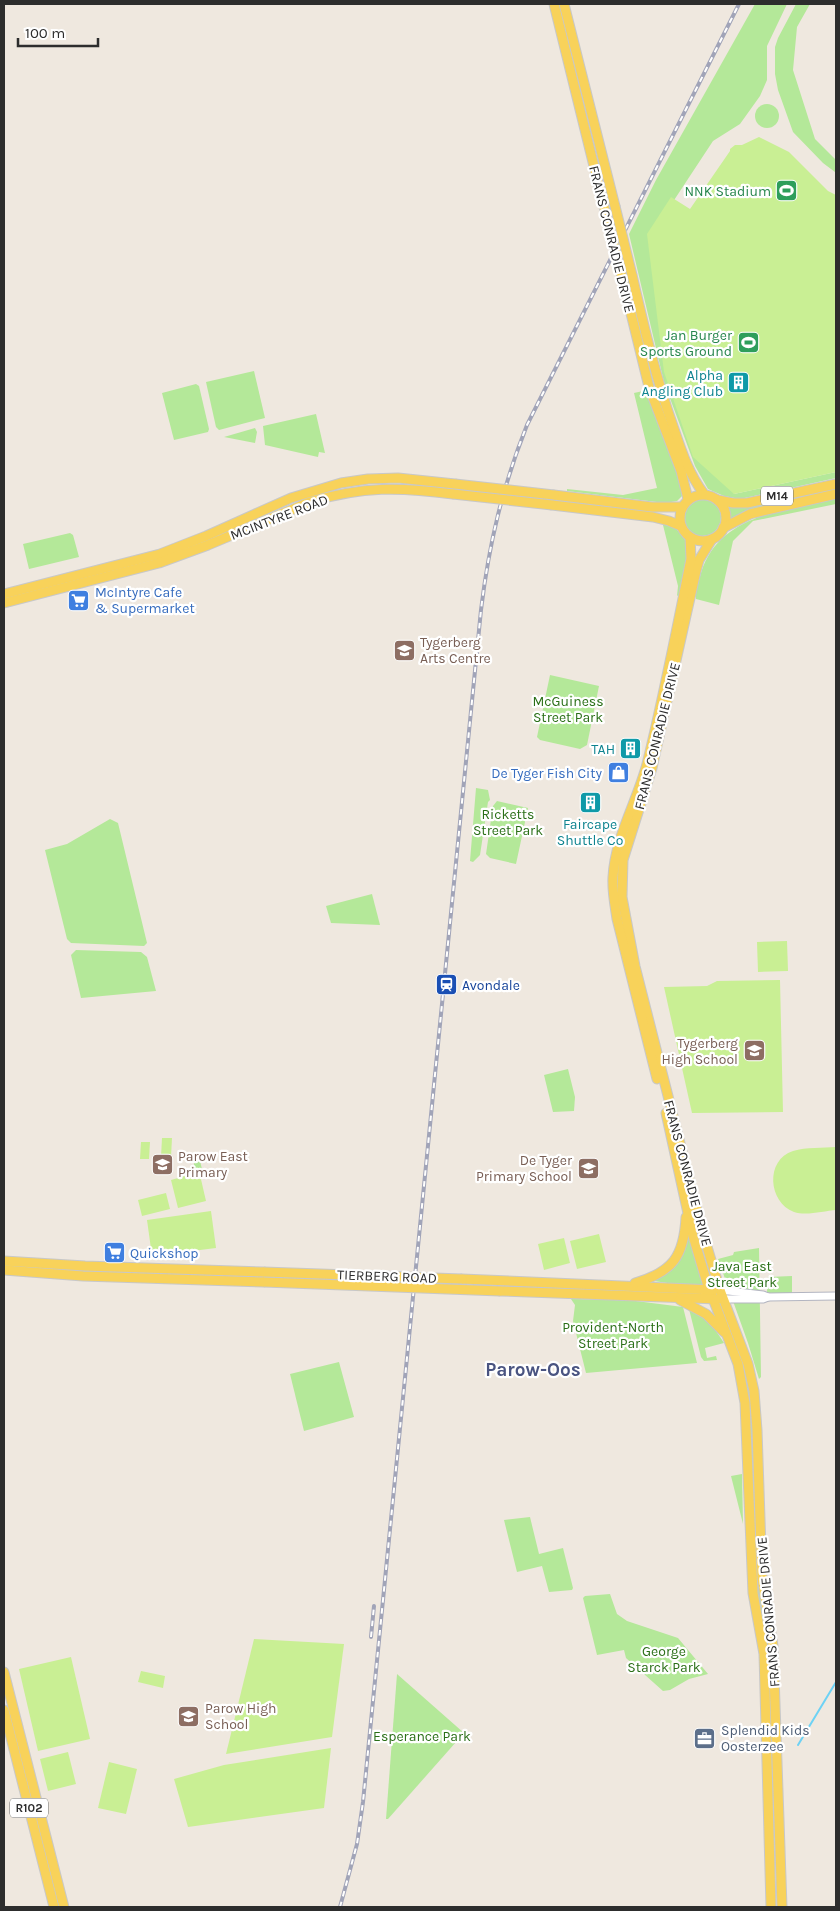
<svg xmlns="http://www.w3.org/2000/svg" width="840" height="1911" font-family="Karla,sans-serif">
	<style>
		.green { fill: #b4e899 }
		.pitch { fill: #c9ef94 }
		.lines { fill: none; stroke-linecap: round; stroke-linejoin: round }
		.stream { stroke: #6dd2f5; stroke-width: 2 }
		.minor-casing { stroke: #b3b5c1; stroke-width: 9 }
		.major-casing { stroke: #c8c8c8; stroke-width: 11 }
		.minor { stroke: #fff; stroke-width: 7 }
		.major { stroke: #f8d25a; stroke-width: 9 }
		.rail-casing { stroke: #a1a4b8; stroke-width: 4 }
		.rail { stroke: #fff; stroke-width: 2; stroke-dasharray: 5.5; stroke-linecap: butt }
		.major-bridge-casing { stroke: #c8c8c8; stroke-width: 11; stroke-linecap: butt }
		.major-bridge { stroke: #f8d25a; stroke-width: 9 }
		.labels { text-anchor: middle; stroke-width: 4.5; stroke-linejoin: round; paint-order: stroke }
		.shield { fill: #fff; stroke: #6c6c6c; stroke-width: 1 }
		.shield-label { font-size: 12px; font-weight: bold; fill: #2d2d2d }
		.leisure-label { font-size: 14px; fill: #27864d; stroke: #fff; text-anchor: end }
		.street-label { font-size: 14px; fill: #2d2d2d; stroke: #fff }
		.culture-label { font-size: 14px; fill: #0d838f; stroke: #fff; text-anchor: end }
		.shop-label { font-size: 14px; fill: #366cbe; stroke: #fff; text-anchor: start }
		.education-label { font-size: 14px; fill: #785e54; stroke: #fff; text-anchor: start }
		.park-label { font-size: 14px; fill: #2a6f17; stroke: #fff }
		.transit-label { font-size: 14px; fill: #164399; stroke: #fff; text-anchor: start }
		.service-label { font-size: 14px; fill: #4e5e75; stroke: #fff; text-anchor: start }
		.district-label { font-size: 19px; font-weight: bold; fill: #4a5481; stroke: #fff }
	</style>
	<rect width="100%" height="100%" fill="#efe8df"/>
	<g class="green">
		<path d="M755 4H787L767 46V80L760 96 740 124 713 141 657 226 734 494 836 472V478L740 499 724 496 708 489 695 466 664 382 629 234 656 180Z"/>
		<path d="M796 4H810L797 27 793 70 815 139 836 160 835 172 823 163 793 132 778 90 775 74V47L778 38Z"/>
		<circle cx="767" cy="116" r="12"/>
		<path d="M254 371 265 418 219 430 216 427 206 382Z"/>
		<path d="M196 384 199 386 209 429 208 432 174 440 162 393Z"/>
		<path d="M643 391 648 394 679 475 682 496 677 501 665 503 567 491V489L623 495 657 488 634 393Z"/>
		<path d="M316 414 325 453 319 452 318 457 265 445 263 426Z"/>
		<path d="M255 428 257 432 255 443 224 437Z"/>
		<path d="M836 488V490L754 509 729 521 727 506 738 507Z"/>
		<circle cx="702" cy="517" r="19"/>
		<path d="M836 499V504L753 521 733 541 719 605 696 599C695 592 699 581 701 573 719 514 786 510 836 499Z"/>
		<path d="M665 523C699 537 686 564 681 593L677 596 678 586 663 525Z"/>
		<path d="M70 533 73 535 79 557 29 569 23 544Z"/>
		<path d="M550 675 599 686 587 745 580 749 540 740 537 737Z"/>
		<path d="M476 788 488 790 490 800 488 802 480 855 473 862 470 861Z"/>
		<path d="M497 801 528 808 516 864 490 858 486 854 493 806Z"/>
		<path d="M110 819 118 823 147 943 144 946 71 943 67 939 45 850 67 844Z"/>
		<path d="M372 894 380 925 331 923 326 906Z"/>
		<path d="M76 950 141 952 147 957 156 991 81 998 71 955Z"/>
		<path d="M568 1069 575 1097 574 1111 553 1112 544 1075Z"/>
		<path d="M194 1156H199L203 1174H194Z"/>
		<path d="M688 1231 703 1285 674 1284 654 1281 680 1259Z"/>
		<path d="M759 1248 761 1377 759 1379 748 1343 718 1259 733 1255 734 1252Z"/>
		<path d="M792 1276V1293H769L767 1292 768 1277Z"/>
		<path d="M515 1285 703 1293 700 1294 510 1287Z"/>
		<path d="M571 1299 628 1300 683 1307 697 1363 586 1373 573 1321 575 1305Z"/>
		<path d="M689 1309C705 1317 714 1327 724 1343L705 1348 707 1358 716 1356 717 1360 704 1361 701 1357Z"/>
		<path d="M734 1337 740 1351 750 1390 769 1666 766 1638 758 1597 748 1399Z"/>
		<path d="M339 1362 354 1417 304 1431 290 1374Z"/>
		<path d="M742 1474 743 1524 731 1476Z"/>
		<path d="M530 1517 539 1554 563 1548 573 1588 572 1590 549 1592 542 1566 517 1572 504 1520Z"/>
		<path d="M610 1594 617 1614 627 1621 678 1638 708 1674 689 1679 670 1690 663 1691 626 1658 624 1650 597 1655 583 1598 585 1596Z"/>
		<path d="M397 1674 464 1733 388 1819H386Z"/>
		<path d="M769 1685H771L776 1836 775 1837Z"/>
	</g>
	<g class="pitch">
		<path d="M759 137 789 152 828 191 836 195V472L734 494 693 457 664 372 647 234 671 197 690 209 730 151V149L735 145H742Z"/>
		<path d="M787 941 788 971 758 972 757 942Z"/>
		<path d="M780 980 783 1112 692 1113 664 987 707 986 717 981Z"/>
		<path d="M162 1138H172L171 1157H161Z"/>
		<path d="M141 1142H150L149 1159H140Z"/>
		<path d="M836 1147V1210C824 1211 806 1216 794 1212 768 1202 765 1160 793 1151 806 1147 823 1148 836 1147Z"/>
		<path d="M192 1174 200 1175 206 1201 178 1208 171 1180Z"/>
		<path d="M166 1193 170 1209 142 1216 138 1200Z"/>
		<path d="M211 1211 216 1248 152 1256 147 1220Z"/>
		<path d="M599 1234 606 1262 577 1269 570 1241Z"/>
		<path d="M564 1238 570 1263 544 1270 538 1244Z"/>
		<path d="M254 1639 344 1644 332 1737 226 1754Z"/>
		<path d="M71 1657 90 1739 38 1751 19 1669Z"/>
		<path d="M141 1671 165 1676 163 1688 138 1682Z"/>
		<path d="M331 1748 324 1808 188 1827 174 1779 224 1765Z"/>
		<path d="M68 1752 76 1784 48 1791 40 1759Z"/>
		<path d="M109 1762 137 1769 126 1814 98 1808Z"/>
	</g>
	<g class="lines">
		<path class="stream" d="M798 1745 836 1682"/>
		<defs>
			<g id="minor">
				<path d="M720 1290 763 1295 768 1297"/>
				<path d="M723 1299H763L768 1297 836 1296"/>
			</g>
			<g id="major">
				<path d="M554 4 607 219"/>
				<path d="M564 4 615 206"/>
				<path d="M632 275C644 327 656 379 674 429 682 453 689 474 704 494"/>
				<path d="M625 289 649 387 681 471 688 499"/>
				<circle cx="703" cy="518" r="23"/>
				<path d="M554 495 652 507H682"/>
				<path d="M718 500 733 503H747L836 484"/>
				<path d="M552 505 653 517 669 521 681 526"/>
				<path d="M723 528 750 514 836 494"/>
				<path d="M712 539 699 560 696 571 652 768 623 860 622 897 635 966 702 1230 720 1290 748 1364 754 1391 757 1430 762 1578 773 1646 782 1907"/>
				<path d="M4 594 160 554 206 536 291 498 341 483 368 479 398 478 455 484"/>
				<path d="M4 603 159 563 208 545 310 502C363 486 400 487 453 494"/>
				<path d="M657 1079 617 919C615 905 612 891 613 877 615 837 637 802 647 764 664 696 677 627 691 559L690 537"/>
				<path d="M666 1113 693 1236 707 1283 738 1364 745 1403 753 1593 764 1654 771 1907"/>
				<path d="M4 1261 85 1266 264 1272"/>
				<path d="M4 1270 83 1276 264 1282"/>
				<path d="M462 1279 714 1290"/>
				<path d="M635 1283C673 1272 684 1256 686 1217"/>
				<path d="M500 1291 718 1299"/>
				<path d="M680 1300 706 1314 724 1332"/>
				<path d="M4 1672 64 1907"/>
				<path d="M4 1710 54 1907"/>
			</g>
		</defs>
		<use href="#minor" class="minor-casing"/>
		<use href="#major" class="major-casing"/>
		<use href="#minor" class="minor"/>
		<use href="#major" class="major"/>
		<defs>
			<g id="rail">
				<path d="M371 1637 374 1606"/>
				<path d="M340 1907 357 1844 363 1802 481 610C489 544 502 488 527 425L739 4"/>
			</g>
		</defs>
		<use href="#rail" class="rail-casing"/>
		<use href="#rail" class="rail"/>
		<defs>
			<g id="major-bridge">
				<path d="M615 206 632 275"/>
				<path d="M607 219 625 289"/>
				<path d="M455 484 554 495"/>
				<path d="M453 494 552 505"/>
				<path d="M264 1272 462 1279"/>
				<path d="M264 1282 500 1291"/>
			</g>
		</defs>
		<use href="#major-bridge" class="major-bridge-casing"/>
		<use href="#major-bridge" class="major-bridge"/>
	</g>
	<defs>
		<symbol id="stadium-square" viewBox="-11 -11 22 22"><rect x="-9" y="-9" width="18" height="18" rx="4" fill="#2e9e5b" stroke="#fff"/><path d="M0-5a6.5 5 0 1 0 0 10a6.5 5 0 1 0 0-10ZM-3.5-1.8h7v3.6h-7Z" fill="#fff"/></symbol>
		<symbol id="building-square" viewBox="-11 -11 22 22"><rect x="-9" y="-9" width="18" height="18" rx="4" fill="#0f9aa8" stroke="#fff"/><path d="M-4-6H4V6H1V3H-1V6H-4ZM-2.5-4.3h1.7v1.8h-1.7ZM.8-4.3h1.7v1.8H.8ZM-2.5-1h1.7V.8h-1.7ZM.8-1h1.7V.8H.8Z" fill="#fff"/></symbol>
		<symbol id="supermarket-square" viewBox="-11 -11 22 22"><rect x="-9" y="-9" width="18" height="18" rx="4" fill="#3f7fe0" stroke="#fff"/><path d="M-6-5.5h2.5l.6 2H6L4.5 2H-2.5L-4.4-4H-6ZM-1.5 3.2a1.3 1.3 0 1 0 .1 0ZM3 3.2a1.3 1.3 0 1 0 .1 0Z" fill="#fff"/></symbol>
		<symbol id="school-square" viewBox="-11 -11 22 22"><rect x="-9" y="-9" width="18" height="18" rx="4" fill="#8d6e63" stroke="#fff"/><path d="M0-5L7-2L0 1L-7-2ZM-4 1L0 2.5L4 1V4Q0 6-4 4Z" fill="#fff"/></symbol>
		<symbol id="shop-square" viewBox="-11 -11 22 22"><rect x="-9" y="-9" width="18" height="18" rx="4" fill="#3f7fe0" stroke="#fff"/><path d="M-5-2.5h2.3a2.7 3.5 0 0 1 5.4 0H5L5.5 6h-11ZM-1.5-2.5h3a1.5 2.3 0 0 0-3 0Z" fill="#fff"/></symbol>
		<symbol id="station-square" viewBox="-11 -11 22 22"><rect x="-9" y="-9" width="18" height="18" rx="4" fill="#1a4fb4" stroke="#fff"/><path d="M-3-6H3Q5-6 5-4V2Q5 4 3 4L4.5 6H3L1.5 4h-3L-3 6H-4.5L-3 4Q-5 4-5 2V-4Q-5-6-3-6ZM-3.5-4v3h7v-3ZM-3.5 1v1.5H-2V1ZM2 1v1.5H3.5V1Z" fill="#fff"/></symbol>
		<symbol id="office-square" viewBox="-11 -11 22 22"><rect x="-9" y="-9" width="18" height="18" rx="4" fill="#5c6f8a" stroke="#fff"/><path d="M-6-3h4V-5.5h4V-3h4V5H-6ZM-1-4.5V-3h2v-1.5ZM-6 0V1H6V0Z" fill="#fff"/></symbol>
	</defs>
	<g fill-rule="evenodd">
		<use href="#stadium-square" x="774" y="178" width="25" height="25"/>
		<use href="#stadium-square" x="736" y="330" width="25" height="25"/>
		<use href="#building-square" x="726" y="370" width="25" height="25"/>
		<use href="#supermarket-square" x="66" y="588" width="25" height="25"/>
		<use href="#school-square" x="392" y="638" width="25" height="25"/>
		<use href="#building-square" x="618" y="736" width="25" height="25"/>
		<use href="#shop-square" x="606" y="760" width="25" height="25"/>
		<use href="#building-square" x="578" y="790" width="25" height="25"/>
		<use href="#station-square" x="434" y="972" width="25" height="25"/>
		<use href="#school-square" x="742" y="1038" width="25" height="25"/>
		<use href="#school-square" x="150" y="1152" width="25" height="25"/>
		<use href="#school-square" x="576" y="1156" width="25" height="25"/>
		<use href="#supermarket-square" x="102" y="1240" width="25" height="25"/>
		<use href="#school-square" x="176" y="1704" width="25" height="25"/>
		<use href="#office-square" x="692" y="1726" width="25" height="25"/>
	</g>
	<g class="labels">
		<g class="shield">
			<rect x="761" y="486.5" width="32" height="19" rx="4"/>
			<rect x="10" y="1798.5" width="38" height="19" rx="4"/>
		</g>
		<g class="shield-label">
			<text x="777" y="500">M14</text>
			<text x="29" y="1812">R102</text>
		</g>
		<g class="leisure-label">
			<text x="771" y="196">NNK Stadium</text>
			<text x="732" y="340">Jan Burger<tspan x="732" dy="16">Sports Ground</tspan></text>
		</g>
		<g class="street-label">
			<text transform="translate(612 239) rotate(76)" y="5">FRANS CONRADIE DRIVE</text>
			<text transform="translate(279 517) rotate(-21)" y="5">MCINTYRE ROAD</text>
			<text transform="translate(657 736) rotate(-76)" y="5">FRANS CONRADIE DRIVE</text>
			<text transform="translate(688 1173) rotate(75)" y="5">FRANS CONRADIE DRIVE</text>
			<text transform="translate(387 1276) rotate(2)" y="5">TIERBERG ROAD</text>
			<text transform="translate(768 1612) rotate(-95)" y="5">FRANS CONRADIE DRIVE</text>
		</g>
		<g class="culture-label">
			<text x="723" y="380">Alpha<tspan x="723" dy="16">Angling Club</tspan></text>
			<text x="615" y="754">TAH</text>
			<text x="590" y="829" text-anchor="middle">Faircape<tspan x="590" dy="16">Shuttle Co</tspan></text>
		</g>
		<g class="shop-label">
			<text x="95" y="597">McIntyre Cafe<tspan x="95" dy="16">&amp; Supermarket</tspan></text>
			<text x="602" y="778" text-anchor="end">De Tyger Fish City</text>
			<text x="130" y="1258">Quickshop</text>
		</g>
		<g class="education-label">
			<text x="420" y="647">Tygerberg<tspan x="420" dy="16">Arts Centre</tspan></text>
			<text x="738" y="1048" text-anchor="end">Tygerberg<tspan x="738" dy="16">High School</tspan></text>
			<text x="178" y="1161">Parow East<tspan x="178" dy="16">Primary</tspan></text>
			<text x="572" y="1165" text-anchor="end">De Tyger<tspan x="572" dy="16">Primary School</tspan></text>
			<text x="205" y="1713">Parow High<tspan x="205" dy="16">School</tspan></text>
		</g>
		<g class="park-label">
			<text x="568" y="706">McGuiness<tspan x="568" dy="16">Street Park</tspan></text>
			<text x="508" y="819">Ricketts<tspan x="508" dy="16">Street Park</tspan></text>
			<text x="742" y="1271">Java East<tspan x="742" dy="16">Street Park</tspan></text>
			<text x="613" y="1332">Provident-North<tspan x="613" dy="16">Street Park</tspan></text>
			<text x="664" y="1656">George<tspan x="664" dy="16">Starck Park</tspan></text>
			<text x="422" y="1741">Esperance Park</text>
		</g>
		<g class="transit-label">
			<text x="462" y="990">Avondale</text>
		</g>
		<g class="service-label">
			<text x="721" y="1735">Splendid Kids<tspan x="721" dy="16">Oosterzee</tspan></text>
		</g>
		<g class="district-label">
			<text x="533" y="1376">Parow-Oos</text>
		</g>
	</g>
	<rect width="840" height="1911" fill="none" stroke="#2d2d2d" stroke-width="10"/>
	<path d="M18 38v8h80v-8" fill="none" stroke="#2d2d2d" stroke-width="2.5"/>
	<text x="25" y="38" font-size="15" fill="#2d2d2d" stroke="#ffffff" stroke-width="4" paint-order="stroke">100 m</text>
</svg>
